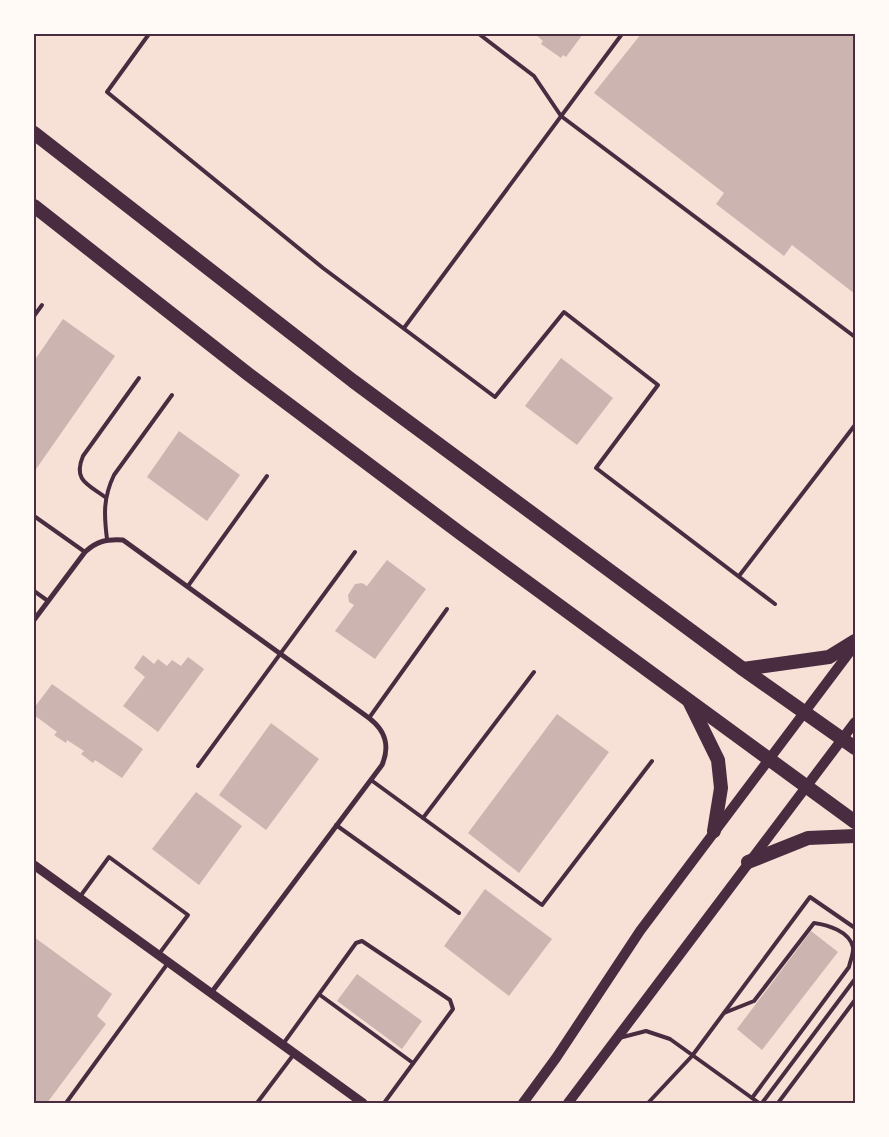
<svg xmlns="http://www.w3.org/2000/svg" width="889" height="1137" font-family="'PT Sans Narrow',sans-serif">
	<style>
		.building { fill: #ccb4b1 }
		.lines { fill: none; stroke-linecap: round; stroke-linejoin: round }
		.service { stroke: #4a2c40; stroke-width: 4 }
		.minor { stroke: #4a2c40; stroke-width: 5 }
		.tertiary { stroke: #4a2c40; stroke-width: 9 }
		.secondary { stroke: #4a2c40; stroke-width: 10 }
		.trunk { stroke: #4a2c40; stroke-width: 14 }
		.neatline { fill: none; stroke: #4a2c40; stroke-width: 2 }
	</style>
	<rect width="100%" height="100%" fill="#f7e1d7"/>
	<g class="building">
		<path d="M535 34H583L566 57 563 55 561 58 541 44 543 41Z"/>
		<path d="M641 34H855V294L792 245 784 256 716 204 724 193 594 93Z"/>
		<path d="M63 319 115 356 34 472V361Z"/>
		<path d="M561 358 613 398 577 445 525 406Z"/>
		<path d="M179 431 240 475 207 521 147 477Z"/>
		<path d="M387 560 426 589 375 659 335 631 354 605 349 602 348 595 355 584 362 583 367 586Z"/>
		<path d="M143 655 154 664 158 659 167 666 172 660 181 666 188 657 204 669 158 732 123 706 145 677 134 668Z"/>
		<path d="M52 684 143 749 122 778 95 760 93 763 81 754 84 751 67 740 66 743 54 735 57 732 34 715V708Z"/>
		<path d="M557 714 609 752 519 873 468 833Z"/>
		<path d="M271 723 319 759 266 830 219 795Z"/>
		<path d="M196 792 242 826 199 885 152 849Z"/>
		<path d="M485 889 552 939 509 996 444 946Z"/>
		<path d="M811 931 838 952 762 1050 737 1029Z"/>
		<path d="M34 937 112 994 97 1016 106 1024 47 1103H34Z"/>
		<path d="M357 974 422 1021 402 1049 337 1001Z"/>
	</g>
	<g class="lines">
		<g class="service">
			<path d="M149 34 107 92 323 268 495 397 564 312 658 385 596 468 775 604"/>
			<path d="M479 34 534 76 561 116 855 337"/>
			<path d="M34 316 42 305"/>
			<path d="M404 328 622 34"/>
			<path d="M105 497C87 484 73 480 83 456L139 378"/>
			<path d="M34 516 85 552"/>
			<path d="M107 539C104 515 103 498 114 475L172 395"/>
			<path d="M739 576 855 425"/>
			<path d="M188 586 267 476"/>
			<path d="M34 591 48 601"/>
			<path d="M369 718 447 609"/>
			<path d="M198 766 355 552"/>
			<path d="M371 780 542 905 652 761"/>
			<path d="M423 818 534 672"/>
			<path d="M336 825 459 913"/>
			<path d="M79 898 109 857 188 915 159 954"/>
			<path d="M320 995 413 1063"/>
			<path d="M724 1013 754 1001 814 923C828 925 849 931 853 947 854 953 850 961 849 967L752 1098"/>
			<path d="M619 1038 646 1031 670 1039 759 1103"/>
			<path d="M283 1044 356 943 362 941 450 1000 453 1009 384 1103"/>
			<path d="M66 1103 168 963"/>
			<path d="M257 1103 294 1054"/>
			<path d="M648 1103 692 1056 810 897 855 928"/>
			<path d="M762 1103 855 979"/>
			<path d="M778 1103 855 1000"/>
		</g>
		<path class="minor" d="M34 620 85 552C97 541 106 539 123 540L369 718C386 731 390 746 382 765L211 993"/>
		<path class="tertiary" d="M34 865 363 1103"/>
		<g class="secondary">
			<path d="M523 1103 556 1058 640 931 855 645"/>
			<path d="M568 1103 855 722"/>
		</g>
		<g class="trunk">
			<path d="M34 133 353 381 743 669 855 748"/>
			<path d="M34 206 248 374 460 533 855 822"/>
			<path d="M743 669 829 657 855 641"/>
			<path d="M690 703 718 760 721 788 714 831"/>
			<path d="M748 862 808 838 855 836"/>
		</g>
	</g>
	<rect width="889" height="1137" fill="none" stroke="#fffaf5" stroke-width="70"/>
	<rect x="35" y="35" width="819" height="1067" class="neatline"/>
</svg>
